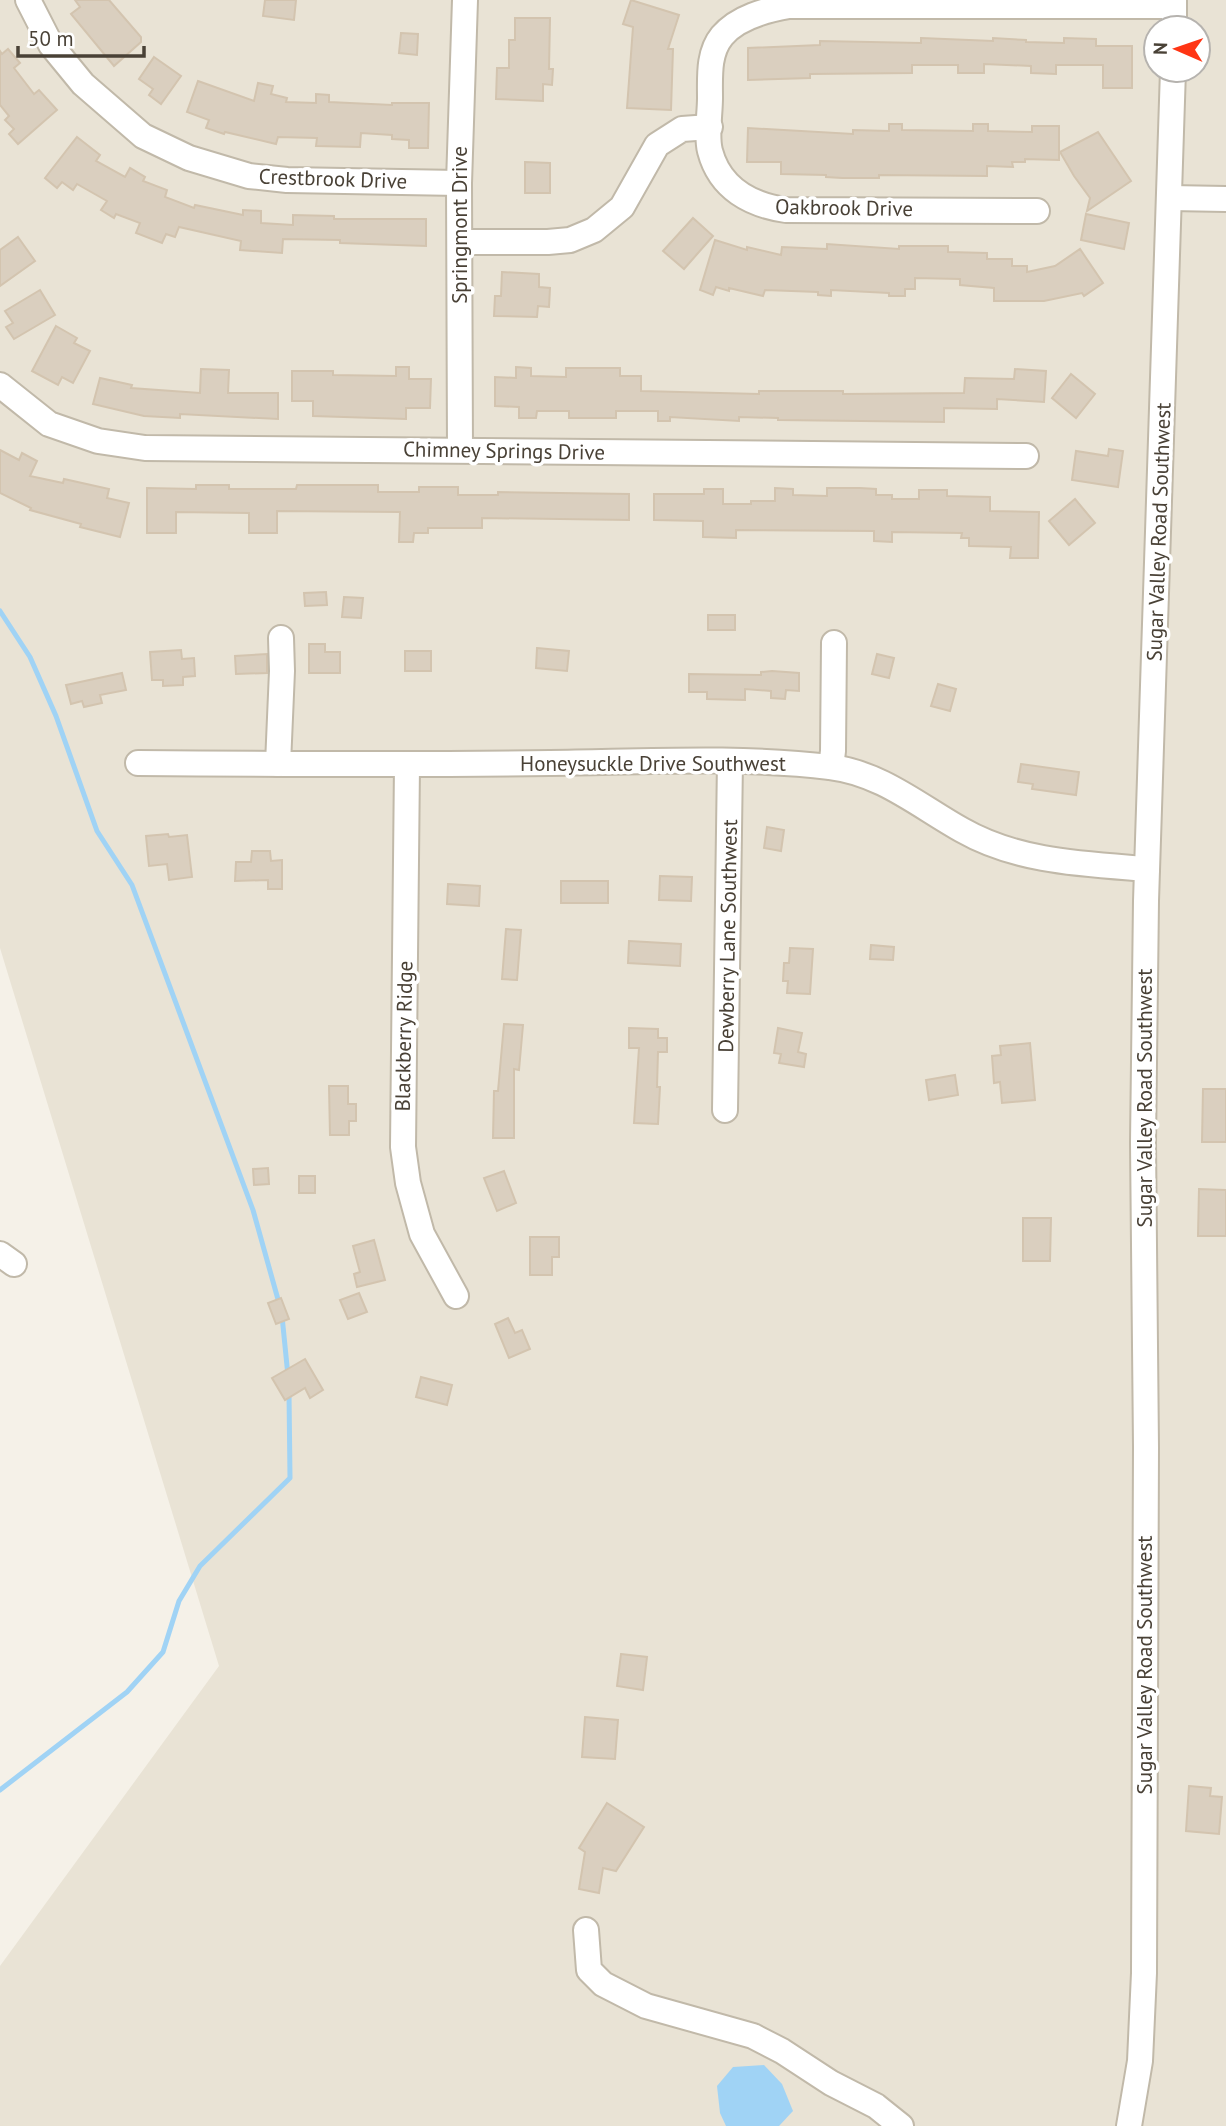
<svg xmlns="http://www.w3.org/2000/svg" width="1226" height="2126" font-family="'PT Sans',sans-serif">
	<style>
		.residential { fill: #e9e3d5; fill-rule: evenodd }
		.water { fill: #a0d3f5 }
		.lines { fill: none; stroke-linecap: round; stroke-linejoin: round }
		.stream { stroke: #a0d3f5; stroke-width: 5 }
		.building { fill: #dacfbf; stroke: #d3c4af; stroke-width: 2 }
		.minor-casing { stroke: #c1b9a9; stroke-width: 28 }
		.minor { stroke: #fff; stroke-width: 24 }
		.labels { text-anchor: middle; stroke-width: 7; stroke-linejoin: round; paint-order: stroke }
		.street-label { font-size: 21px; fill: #494136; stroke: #fff }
	</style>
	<rect width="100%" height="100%" fill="#f5f1e8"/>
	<path class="residential" d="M0 0H1226V2126H0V1966L219 1666 0 948ZM1156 28H1198V70H1156Z"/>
	<path class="water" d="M764 2065 782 2084 793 2111 779 2126H726L720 2113 717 2086 733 2067Z"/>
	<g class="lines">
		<g class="stream">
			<path d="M0 611 30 657 56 716 97 831 132 885 253 1210 279 1303"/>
			<path d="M282 1316 288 1376"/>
			<path d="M0 1790 127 1692 163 1652 179 1601 200 1566 290 1478 289 1393"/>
		</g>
	</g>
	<g class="building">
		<path d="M75 0H109L141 37V42L114 66 71 14 80 7Z"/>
		<path d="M265 0H296L294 20 263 16Z"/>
		<path d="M631 0 679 15 668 49H673L671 110 627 108 633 27 623 24Z"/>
		<path d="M515 18H550L549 69H553L552 85 543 84V101L496 99 497 68H509V40H515Z"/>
		<path d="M401 33 418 34 417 55 399 53Z"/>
		<path d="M921 38 993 41V38L1026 40V42L1064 43V38L1096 39V46H1132V88H1103V65H1056V74L1031 73V66L984 64V73H958V65H912V73L810 74V78L748 80V48L820 45V41L921 43Z"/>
		<path d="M8 49 20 63 14 68 34 94 39 90 57 110 18 144 9 134 14 129 5 120 9 116 0 105V51L2 54Z"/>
		<path d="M154 57 181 76 161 104 149 95 153 89 139 79Z"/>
		<path d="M198 81 254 101 258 83 273 86 271 94 287 98 286 102 316 103V94L329 95V102L392 105V103H429L428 148H409V140L392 139V135L361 133 360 147 316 146 317 138 278 137 276 144 225 132 224 134 206 128 209 120 187 112Z"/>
		<path d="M889 124H902V130L973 131V124H988V131L1032 132V126H1059V160L1025 159V162H1012L1013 167 987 166V176L879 175V178H842L826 177V175L781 174V162H747L748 128 853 134V130L889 131Z"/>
		<path d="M1098 132 1131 181 1087 211 1090 198 1074 176 1060 152Z"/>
		<path d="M77 137 100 155 96 161 125 177 130 168 145 177 143 181 167 190 165 197 194 208 195 205 243 215V210L261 211V223L293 225V215L334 216V219H426V246L340 243V240L283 239 282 253 240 250 241 241 179 227 175 237 166 234 162 243 136 233 140 223 116 214 114 218 101 210 107 201 77 184 73 190 62 182 57 188 45 178Z"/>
		<path d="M525 162 550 163V193H525Z"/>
		<path d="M1086 214 1129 223 1124 249 1081 240Z"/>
		<path d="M693 218 713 236 684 269 663 251Z"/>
		<path d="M18 237 35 261 0 286V250Z"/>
		<path d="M715 240 747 250V247L781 255 782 247 827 249V244L899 249V246H948V252L987 253V259H1012V266H1027V272L1055 266 1080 249 1103 283 1084 296 1082 293 1044 301H994V288L960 285V279L915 278V289H905V296H889V293L831 290V296L818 295V292L765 290 763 296 729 288V291L716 287 713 295 700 290Z"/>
		<path d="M502 272 539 274V287L550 288 549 307 538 306 537 317 494 316 495 296H501Z"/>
		<path d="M40 290 55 315 14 339 6 327 13 323 5 311Z"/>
		<path d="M56 326 77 338 74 343 90 351 73 383 62 377 58 385 32 371Z"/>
		<path d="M396 367H409V379H431L430 408H406V419L313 416V401H292V371H333V375L396 376Z"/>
		<path d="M516 367 531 368V376L566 377V368H620V376H641V391L759 394V391H843V394L964 393 965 378 1014 379 1015 369 1046 371 1044 402 997 399V409L944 408V422L778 420V418L739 417V421L670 417V421H658V411H616V418H569V411H537L536 418H519V407L495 406V377L516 378Z"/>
		<path d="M201 369 229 370 228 393H278V419L180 414V418L144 416 93 404 100 378 132 385 131 388 200 393Z"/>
		<path d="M1071 374 1095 394 1076 418 1052 398Z"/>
		<path d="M1109 449 1123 451 1118 487 1072 480 1076 451 1108 456Z"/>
		<path d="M0 450 19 460 22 453 37 461 30 476 63 483 64 479 109 489 107 498 129 503 120 537 80 527 81 524 30 510 31 508 0 493Z"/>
		<path d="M196 485H229V489H296L297 485H378V492H419V487H458V495H498V492L629 494V520L482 518V528H428V533H414L413 542H399L400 512 277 511V533H249V513L176 512V533H147V488L196 489Z"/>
		<path d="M775 488 793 489V495L827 496V488H860L876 489V495H892V499H919V490H947V496L990 497V511L1039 512 1038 558H1010L1011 547 969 546V538H961L962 533 892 532V542L874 541V531L736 530V538L703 537V521L654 520V494H704V489H723V504H751V501H775Z"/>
		<path d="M1075 499 1095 523 1069 545 1049 521Z"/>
		<path d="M326 592 327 605 305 606 304 593Z"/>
		<path d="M344 597 363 598 361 618 342 617Z"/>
		<rect x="708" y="615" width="27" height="15"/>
		<path d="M309 644H325V652H340V673H309Z"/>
		<path d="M537 648 569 651 567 671 536 668Z"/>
		<path d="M181 650 182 659 194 658 195 676 183 677V685L163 686V680H152L150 652Z"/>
		<rect x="405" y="651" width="26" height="20"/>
		<path d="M267 654V673L236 674 235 656Z"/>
		<path d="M877 654 894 658 889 678 872 674Z"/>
		<path d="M772 671 799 673V691L786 690 785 699 771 698V691L745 689V700L707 699V692H689V674L761 675V672Z"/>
		<path d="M122 673 126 690 100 695 102 703 84 707 82 701 71 704 66 685Z"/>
		<path d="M938 684 956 689 950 711 931 706Z"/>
		<path d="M1021 764 1079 772 1076 795 1032 789 1033 784 1018 782Z"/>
		<path d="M767 827 784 830 781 851 764 848Z"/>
		<path d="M168 834 169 837 187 835 192 877 169 880 167 864 149 866 146 836Z"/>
		<path d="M252 851H270L271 861 282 860V889H268V880L235 881 236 862H251Z"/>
		<path d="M660 876 692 877 691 901 659 900Z"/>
		<rect x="561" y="881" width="47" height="22"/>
		<path d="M448 884 480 886 479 906 447 904Z"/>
		<path d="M506 929 521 930 517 980 502 979Z"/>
		<path d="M629 941 681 944 680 966 628 963Z"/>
		<path d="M871 945 894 947 893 960 870 959Z"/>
		<path d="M790 948 813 949 810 994 787 993 788 981H783L784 963H789Z"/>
		<path d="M504 1024 523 1025 519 1070 514 1069V1138H493L494 1091H498Z"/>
		<path d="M629 1028 658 1029V1038H667V1052H658L657 1087H660L658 1124 634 1123 639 1048H629Z"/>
		<path d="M778 1028 802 1033 798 1052 806 1054 804 1067 779 1063 781 1054 774 1053Z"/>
		<path d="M1030 1043 1035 1100 1002 1103 1000 1082 994 1083 992 1056 1001 1055 1000 1046Z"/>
		<path d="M955 1075 958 1095 929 1100 926 1080Z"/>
		<path d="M329 1086H348V1104H356V1121H349V1135H330Z"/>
		<path d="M1203 1089H1226V1142H1202Z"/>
		<path d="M268 1168 269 1184 254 1185 253 1169Z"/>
		<path d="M504 1171 516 1203 497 1211 484 1178Z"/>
		<rect x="299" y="1176" width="16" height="17"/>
		<path d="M1199 1189 1226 1190V1236H1198Z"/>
		<path d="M1023 1218H1051L1050 1261H1023Z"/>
		<path d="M530 1237H559V1257H552V1275H530Z"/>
		<path d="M374 1240 385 1280 357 1287 354 1274 360 1272 353 1246Z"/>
		<path d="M359 1293 367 1312 348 1319 340 1300Z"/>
		<path d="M281 1298 289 1319 276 1324 268 1303Z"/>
		<path d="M508 1318 515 1333 522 1330 530 1349 509 1358 495 1324Z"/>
		<path d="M305 1359 323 1390 310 1398 305 1388 285 1400 272 1378Z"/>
		<path d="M421 1377 452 1385 447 1405 416 1397Z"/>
		<path d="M621 1654 647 1657 643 1690 617 1686Z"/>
		<path d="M585 1717 618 1720 615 1759 582 1757Z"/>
		<path d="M1189 1786 1211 1788 1210 1796 1222 1797 1219 1834 1186 1831Z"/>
		<path d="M607 1803 644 1827 616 1871 603 1868 599 1893 579 1889 585 1852 579 1848Z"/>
	</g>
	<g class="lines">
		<defs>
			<g id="minor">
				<path d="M28 0 51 45 83 84 143 136 189 158 249 176 287 180 459 183"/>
				<path d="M1174 28V0"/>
				<path d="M1170 198 1226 199"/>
				<path d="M1037 211 786 210C751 205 720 189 710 151 706 136 710 114 710 98 710 77 708 53 722 36 738 17 766 10 789 6H1174"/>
				<path d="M460 242H548L570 240 594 230 622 207 657 145 682 129 710 127"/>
				<path d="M0 385 49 424 98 441 145 448 1026 456"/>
				<path d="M460 450 459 183 465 0"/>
				<path d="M138 763C275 764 412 765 550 763 641 762 740 756 830 767 881 773 919 806 962 830 1018 862 1084 864 1147 869"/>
				<path d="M278 764 282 671 281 638"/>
				<path d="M407 765 403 1147 408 1183 422 1234 456 1296"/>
				<path d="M831 767 833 751 834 643"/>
				<path d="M725 1110 730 761"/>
				<path d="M0 1254 14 1264"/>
				<path d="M586 1930 589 1970 603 1984 646 2006 753 2036 782 2051 831 2083 876 2106 901 2126"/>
				<path d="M1129 2126 1140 2061 1144 1973 1146 1447 1143 1143 1146 901 1173 70"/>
			</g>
		</defs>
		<use href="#minor" class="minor-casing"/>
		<use href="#minor" class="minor"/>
	</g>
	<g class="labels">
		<g class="street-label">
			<text transform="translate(333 179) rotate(2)" y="7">Crestbrook Drive</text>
			<text transform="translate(844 208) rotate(1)" y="7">Oakbrook Drive</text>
			<text transform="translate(460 225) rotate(-90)" y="7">Springmont Drive</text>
			<text transform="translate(504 451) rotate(1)" y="7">Chimney Springs Drive</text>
			<text transform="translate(1159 532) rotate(-88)" y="7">Sugar Valley Road Southwest</text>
			<text x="653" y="771">Honeysuckle Drive Southwest</text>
			<text transform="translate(728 936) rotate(-89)" y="7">Dewberry Lane Southwest</text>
			<text transform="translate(404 1036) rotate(-89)" y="7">Blackberry Ridge</text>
			<text transform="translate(1145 1098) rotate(-90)" y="7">Sugar Valley Road Southwest</text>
			<text transform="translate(1145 1665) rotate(-90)" y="7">Sugar Valley Road Southwest</text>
		</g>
	</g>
	<g transform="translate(1177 49) rotate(272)"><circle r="33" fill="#ffffff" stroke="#b6b3af" stroke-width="2"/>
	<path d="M0-5L12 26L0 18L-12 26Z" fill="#ff3514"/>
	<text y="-10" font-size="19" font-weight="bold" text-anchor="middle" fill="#494136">N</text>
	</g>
	<path d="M18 46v10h126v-10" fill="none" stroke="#494136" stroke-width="3.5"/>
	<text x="28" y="46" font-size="21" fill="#494136" stroke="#ffffff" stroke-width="5" paint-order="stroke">50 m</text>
</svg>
